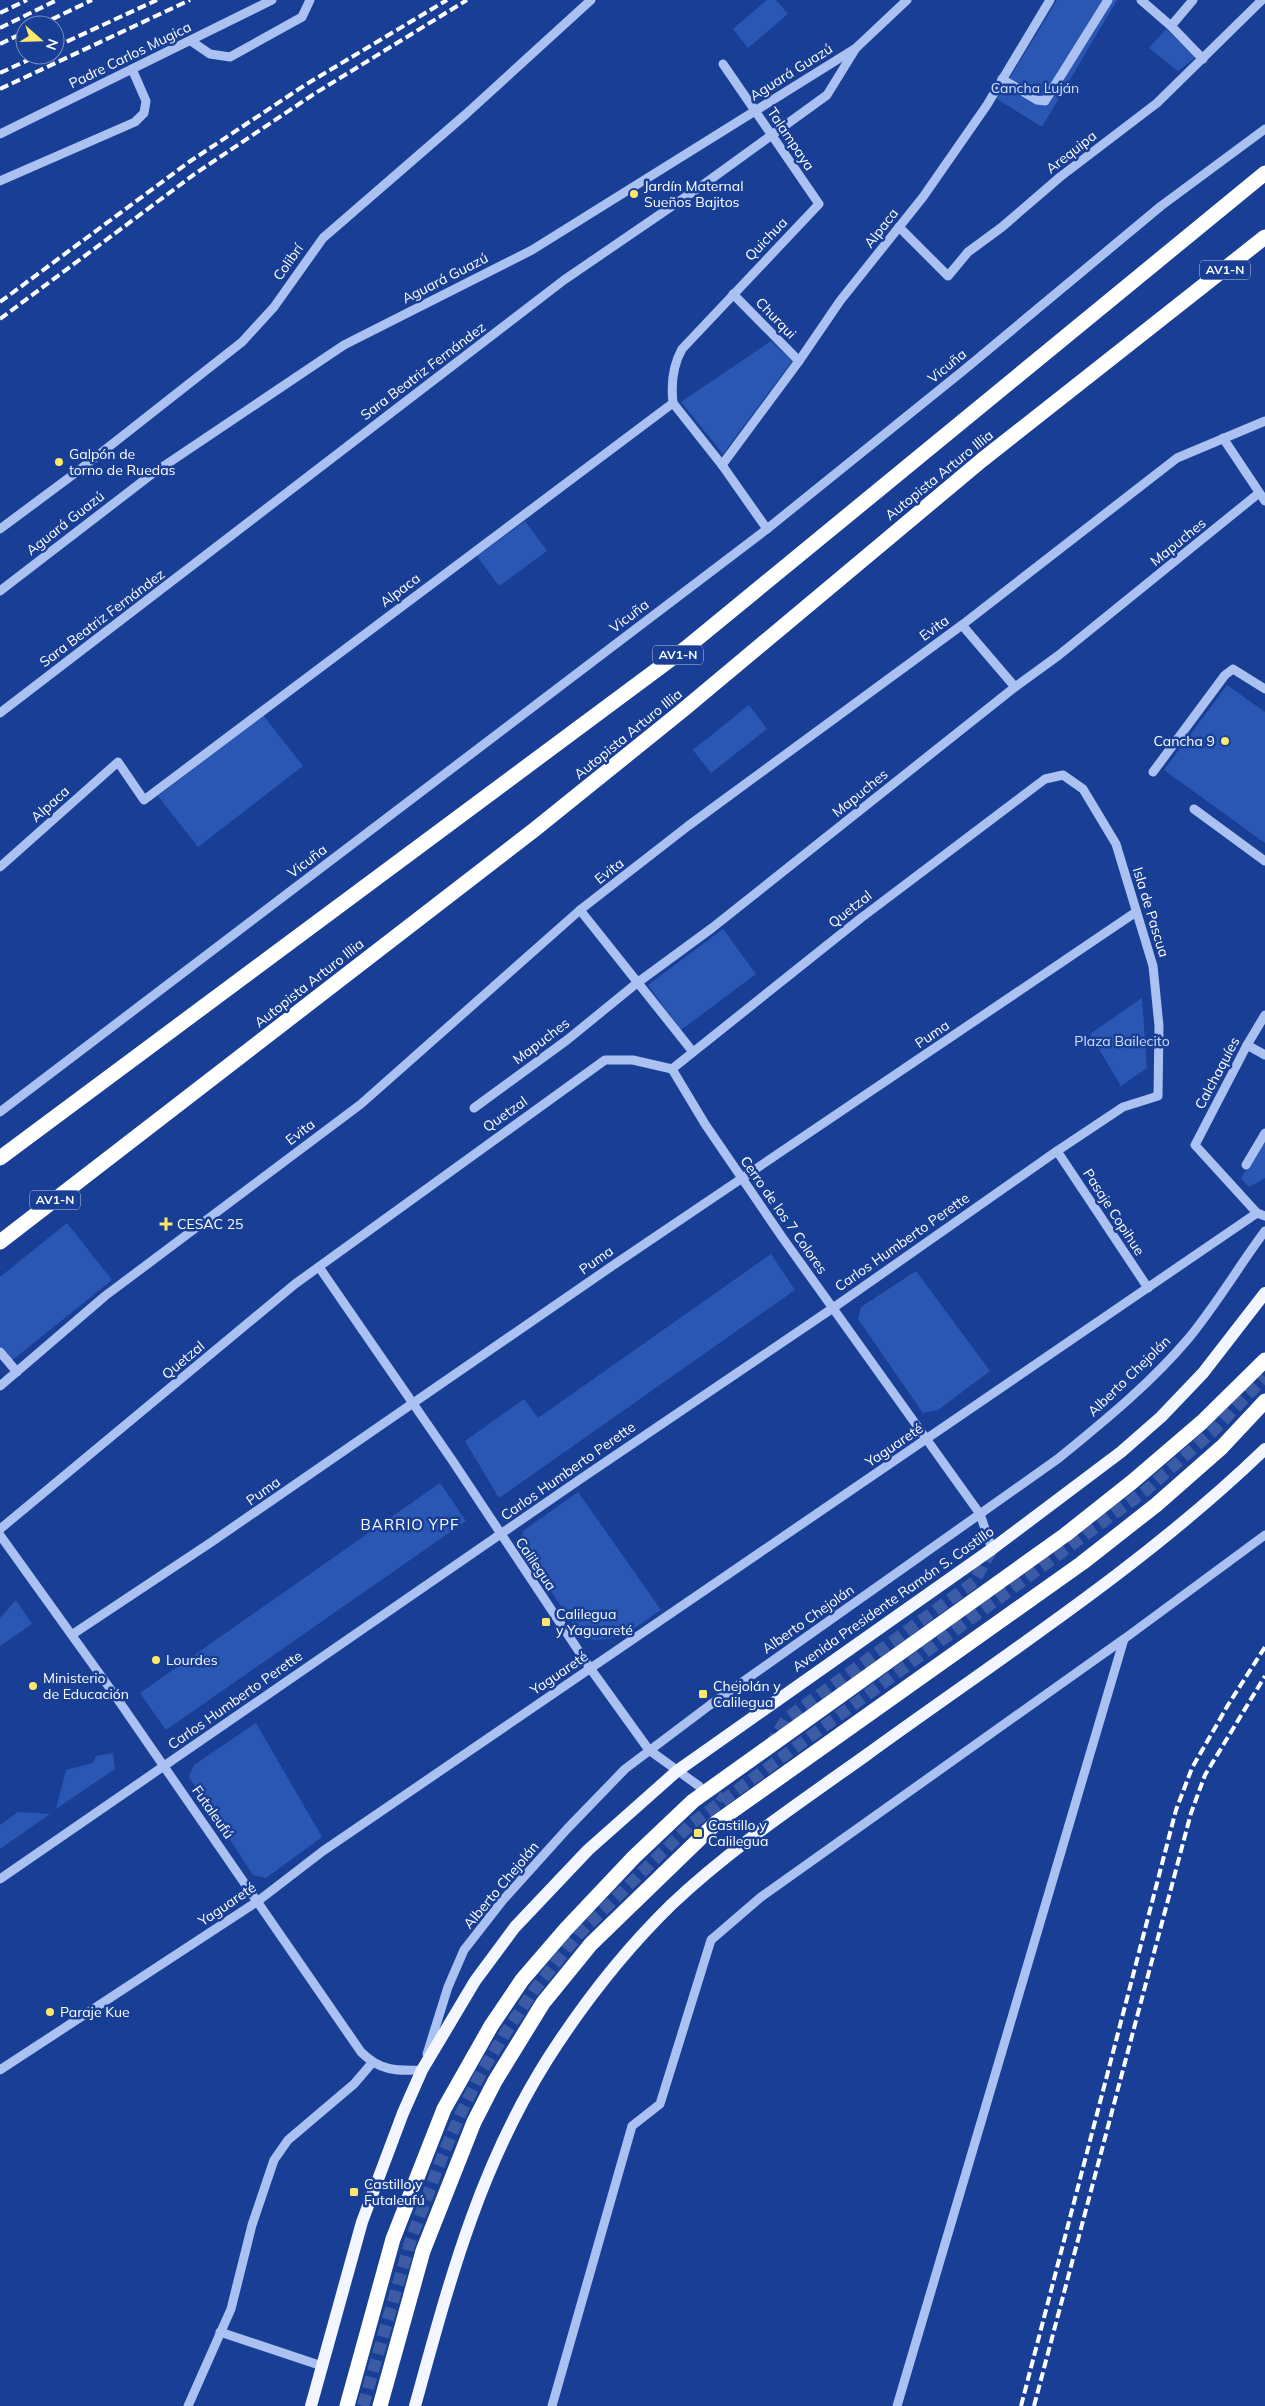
<svg xmlns="http://www.w3.org/2000/svg" width="1265" height="2406" font-family="Mulish,sans-serif">
	<style>
		.green { fill: #2b57b4 }
		.lines { fill: none; stroke-linecap: round; stroke-linejoin: round }
		.minor-tunnel { stroke: #3b5ca5; stroke-width: 9; stroke-dasharray: 9 4.5; stroke-linecap: butt }
		.major-tunnel { stroke: #3b5ca5; stroke-width: 12; stroke-dasharray: 12 6; stroke-linecap: butt }
		.minor { stroke: #aac1f1; stroke-width: 9 }
		.major { stroke: #f3f6ff; stroke-width: 12 }
		.highway { stroke: #fff; stroke-width: 15 }
		.rail { stroke: #fff; stroke-width: 4; stroke-dasharray: 9 4; stroke-linecap: butt }
		.highway-bridge { stroke: #fff; stroke-width: 15 }
		.poi-dot { fill: #ffe769; stroke: #183f95; stroke-width: 2 }
		.labels { text-anchor: middle; stroke-width: 5; stroke-linejoin: round; paint-order: stroke }
		.shield { fill: #183f95; stroke: #bac5df; stroke-width: 1 }
		.shield-label { font-size: 12px; font-weight: bold; fill: #fff }
		.street-label { font-size: 14px; fill: #fff; stroke: #183f95 }
		.park-label { font-size: 14px; fill: #d1dffc; stroke: #183f95 }
		.poi-label { font-size: 14px; fill: #fff; stroke: #183f95; text-anchor: start }
		.neighbourhood-label { font-size: 15px; letter-spacing: 1px; fill: #fff; stroke: #183f95 }
	</style>
	<rect width="100%" height="100%" fill="#183f95"/>
	<g class="green">
		<path d="M767 0H776L788 14 748 48 733 29Z"/>
		<path d="M1057 0H1117L1042 127 997 99Z"/>
		<path d="M1166 29 1196 57 1178 71 1149 48Z"/>
		<path d="M771 341 792 361 723 454 681 402Z"/>
		<path d="M525 521 547 551 499 586 477 556Z"/>
		<path d="M1227 685 1265 712V843L1164 770Z"/>
		<path d="M749 705 767 729 711 773 693 750Z"/>
		<path d="M263 715 303 766 198 847 158 796Z"/>
		<path d="M723 929 756 974 681 1030 648 985Z"/>
		<path d="M1142 998 1147 1068 1121 1086 1090 1034Z"/>
		<path d="M1265 1138V1178L1249 1187 1241 1178Z"/>
		<path d="M67 1223 112 1280 10 1362 0 1349V1277Z"/>
		<path d="M771 1254 795 1290 499 1498 465 1441 524 1399 538 1418Z"/>
		<path d="M916 1271 990 1371 938 1410 923 1413 858 1319 861 1307Z"/>
		<path d="M440 1483 466 1521 166 1730 140 1693Z"/>
		<path d="M578 1492 661 1610C634 1628 617 1645 583 1638L521 1548 523 1531Z"/>
		<path d="M16 1600 32 1624 0 1646V1618Z"/>
		<path d="M256 1723 322 1837 266 1878 253 1875 189 1777 194 1765Z"/>
		<path d="M113 1753 115 1769 56 1809 66 1770 93 1763 96 1756Z"/>
		<path d="M18 1812 50 1814 0 1849V1825Z"/>
	</g>
	<g class="lines">
		<path class="minor-tunnel" d="M706 1789 724 1799"/>
		<g class="major-tunnel">
			<path d="M770 1746 786 1719 974 1582 992 1549"/>
			<path d="M363 2406 411 2239 444 2152 460 2115 482 2071 506 2032 535 1989 578 1935 691 1824 1145 1491 1212 1432 1265 1377"/>
		</g>
		<g class="minor">
			<path d="M1141 0 1171 26 1203 59"/>
			<path d="M1171 26 1193 0"/>
			<path d="M191 41 210 54 230 57 302 17 310 0"/>
			<path d="M723 64 819 204 682 349C673 365 671 385 673 403L722 465 767 529"/>
			<path d="M1002 79 1037 100 1045 101 1108 0"/>
			<path d="M0 134 272 0"/>
			<path d="M0 181 135 122 144 113 146 101 132 69"/>
			<path d="M899 227 948 276 968 252 1002 227 1060 177 1157 103 1262 0"/>
			<path d="M733 294 799 361"/>
			<path d="M1223 438 1265 501"/>
			<path d="M722 465 799 361 840 301 923 197 987 105 1050 0"/>
			<path d="M0 529 78 471 242 342 274 307 323 238 466 114 591 0"/>
			<path d="M0 591 152 474 344 345 532 250 856 48 907 0"/>
			<path d="M962 625 1015 687"/>
			<path d="M0 713 564 280 700 187 827 95 856 48"/>
			<path d="M1153 772 1225 675 1233 669 1265 689"/>
			<path d="M1194 809 1265 861"/>
			<path d="M0 867 118 762 144 800 673 403"/>
			<path d="M580 910 693 1052"/>
			<path d="M1265 1015 1247 1045 1195 1145 1257 1213 1265 1216"/>
			<path d="M1247 1045 1265 1055"/>
			<path d="M672 1069 705 1124 782 1237 980 1514 992 1549"/>
			<path d="M474 1108 567 1040 637 983 712 928 1015 687 1059 655 1259 493"/>
			<path d="M0 1112 767 529 964 370 1161 206 1265 129"/>
			<path d="M1057 1151 1148 1288"/>
			<path d="M1246 1165 1265 1133"/>
			<path d="M319 1267 452 1460 590 1668 649 1750 699 1786"/>
			<path d="M0 1352 17 1372"/>
			<path d="M0 1386 105 1296 361 1104 580 910 688 826 962 625 1177 458 1265 421"/>
			<path d="M0 1529 295 1284 605 1060H633L672 1069 861 918 1045 779 1063 775 1083 789 1116 844 1153 966 1159 1026 1158 1096 1123 1107 1057 1151 833 1308 579 1480 0 1879"/>
			<path d="M0 1535 114 1694 361 2052C380 2071 396 2071 422 2070L424 2067"/>
			<path d="M73 1634 210 1543 615 1264 1136 912"/>
			<path d="M427 2054 448 1987 464 1950 503 1900 567 1829 625 1769 710 1705 1059 1458C1104 1421 1150 1384 1188 1339 1216 1305 1239 1266 1265 1231"/>
			<path d="M0 2070 258 1901 323 1851 1257 1213"/>
			<path d="M220 2332 322 2366"/>
			<path d="M188 2406 231 2309 252 2225 274 2160 288 2140 354 2084 372 2063"/>
			<path d="M552 2406 632 2126 660 2104 711 1940 761 1897 1124 1639"/>
			<path d="M897 2406 1124 1639 1265 1535"/>
		</g>
		<g class="major">
			<path d="M311 2406 362 2222 403 2113 422 2070 475 1981 515 1927 588 1850 677 1771 992 1549 1121 1452 1161 1417 1203 1373 1265 1293"/>
			<path d="M415 2406C449 2283 478 2170 547 2060 582 2005 624 1951 671 1905 730 1849 799 1803 865 1756 1000 1658 1145 1565 1265 1449"/>
		</g>
		<g class="highway">
			<path d="M0 1158 686 648 1265 173"/>
			<path d="M0 1242 534 830 683 710 982 460 1265 237"/>
			<path d="M380 2406 423 2251 474 2122 495 2081 543 2003 591 1944 717 1822 1082 1563 1156 1505 1222 1447 1265 1401"/>
		</g>
		<g class="rail">
			<path d="M0 13 27 0"/>
			<path d="M40 25 92 0"/>
			<path d="M0 28 57 0"/>
			<path d="M0 44 25 32"/>
			<path d="M55 47 157 0"/>
			<path d="M0 73 39 55"/>
			<path d="M0 89 190 0"/>
			<path d="M0 302 189 162 305 85 447 0"/>
			<path d="M0 319 196 173 314 94 467 0"/>
			<path d="M1021 2406 1176 1810 1192 1768 1228 1705 1265 1647"/>
			<path d="M1034 2406 1191 1813 1205 1775 1265 1676"/>
		</g>
		<path class="highway-bridge" d="M347 2406 393 2239 444 2109 491 2026 522 1980 566 1929 634 1857 693 1801 1065 1535 1132 1482 1202 1422 1265 1360"/>
	</g>
	<g class="poi-dot">
		<circle cx="634" cy="194" r="5"/>
		<circle cx="59" cy="462" r="5"/>
		<circle cx="1225" cy="741" r="5"/>
		<path d="M163.5 1216.5h5v5h5v5h-5v5h-5v-5h-5v-5h5z"/>
		<rect x="541" y="1617" width="10" height="10" rx="2.5"/>
		<circle cx="156" cy="1660" r="5"/>
		<circle cx="33" cy="1686" r="5"/>
		<rect x="698" y="1689" width="10" height="10" rx="2.5"/>
		<rect x="693" y="1828" width="10" height="10" rx="2.5"/>
		<circle cx="50" cy="2012" r="5"/>
		<rect x="349" y="2187" width="10" height="10" rx="2.5"/>
	</g>
	<g class="labels">
		<g class="shield">
			<rect x="1200" y="260.5" width="50" height="19" rx="4"/>
			<rect x="653" y="645.5" width="50" height="19" rx="4"/>
			<rect x="30" y="1190.5" width="50" height="19" rx="4"/>
		</g>
		<g class="shield-label">
			<text x="1225" y="274">AV1-N</text>
			<text x="678" y="659">AV1-N</text>
			<text x="55" y="1204">AV1-N</text>
		</g>
		<g class="street-label">
			<text transform="translate(130 55) rotate(-26)" y="5">Padre Carlos Mugica</text>
			<text transform="translate(791 72) rotate(-32)" y="5">Aguará Guazú</text>
			<text transform="translate(791 139) rotate(56)" y="5">Talampaya</text>
			<text transform="translate(1071 152) rotate(-38)" y="5">Arequipa</text>
			<text transform="translate(881 228) rotate(-52)" y="5">Alpaca</text>
			<text transform="translate(766 239) rotate(-46)" y="5">Quichua</text>
			<text transform="translate(288 262) rotate(-55)" y="5">Colibrí</text>
			<text transform="translate(445 278) rotate(-27)" y="5">Aguará Guazú</text>
			<text transform="translate(776 318) rotate(46)" y="5">Churqui</text>
			<text transform="translate(947 366) rotate(-39)" y="5">Vicuña</text>
			<text transform="translate(423 371) rotate(-37)" y="5">Sara Beatriz Fernández</text>
			<text transform="translate(939 475) rotate(-39)" y="5">Autopista Arturo Illia</text>
			<text transform="translate(65 523) rotate(-38)" y="5">Aguará Guazú</text>
			<text transform="translate(1178 542) rotate(-39)" y="5">Mapuches</text>
			<text transform="translate(400 590) rotate(-37)" y="5">Alpaca</text>
			<text transform="translate(629 616) rotate(-37)" y="5">Vicuña</text>
			<text transform="translate(102 618) rotate(-37)" y="5">Sara Beatriz Fernández</text>
			<text transform="translate(934 628) rotate(-36)" y="5">Evita</text>
			<text transform="translate(628 734) rotate(-39)" y="5">Autopista Arturo Illia</text>
			<text transform="translate(860 793) rotate(-39)" y="5">Mapuches</text>
			<text transform="translate(50 804) rotate(-42)" y="5">Alpaca</text>
			<text transform="translate(307 861) rotate(-37)" y="5">Vicuña</text>
			<text transform="translate(609 871) rotate(-38)" y="5">Evita</text>
			<text transform="translate(850 909) rotate(-38)" y="5">Quetzal</text>
			<text transform="translate(1151 912) rotate(73)" y="5">Isla de Pascua</text>
			<text transform="translate(309 983) rotate(-38)" y="5">Autopista Arturo Illia</text>
			<text transform="translate(932 1034) rotate(-34)" y="5">Puma</text>
			<text transform="translate(541 1041) rotate(-37)" y="5">Mapuches</text>
			<text transform="translate(1217 1073) rotate(-62)" y="5">Calchaquíes</text>
			<text transform="translate(505 1114) rotate(-35)" y="5">Quetzal</text>
			<text transform="translate(300 1132) rotate(-37)" y="5">Evita</text>
			<text transform="translate(1114 1212) rotate(57)" y="5">Pasaje Copihue</text>
			<text transform="translate(784 1215) rotate(55)" y="5">Cerro de los 7 Colores</text>
			<text transform="translate(902 1242) rotate(-35)" y="5">Carlos Humberto Perette</text>
			<text transform="translate(596 1260) rotate(-35)" y="5">Puma</text>
			<text transform="translate(183 1360) rotate(-40)" y="5">Quetzal</text>
			<text transform="translate(1129 1376) rotate(-44)" y="5">Alberto Chejolán</text>
			<text transform="translate(894 1445) rotate(-34)" y="5">Yaguareté</text>
			<text transform="translate(568 1471) rotate(-35)" y="5">Carlos Humberto Perette</text>
			<text transform="translate(263 1491) rotate(-35)" y="5">Puma</text>
			<text transform="translate(536 1564) rotate(56)" y="5">Calilegua</text>
			<text transform="translate(893 1599) rotate(-35)" y="5">Avenida Presidente Ramón S. Castillo</text>
			<text transform="translate(808 1619) rotate(-35)" y="5">Alberto Chejolán</text>
			<text transform="translate(559 1673) rotate(-34)" y="5">Yaguareté</text>
			<text transform="translate(235 1700) rotate(-35)" y="5">Carlos Humberto Perette</text>
			<text transform="translate(213 1812) rotate(55)" y="5">Futaleufú</text>
			<text transform="translate(501 1885) rotate(-50)" y="5">Alberto Chejolán</text>
			<text transform="translate(227 1904) rotate(-34)" y="5">Yaguareté</text>
		</g>
		<g class="park-label">
			<text x="1035" y="93">Cancha Luján</text>
			<text x="1122" y="1046">Plaza Bailecito</text>
		</g>
		<g class="poi-label">
			<text x="644" y="191">Jardín Maternal<tspan x="644" dy="16">Sueños Bajitos</tspan></text>
			<text x="69" y="459">Galpón de<tspan x="69" dy="16">torno de Ruedas</tspan></text>
			<text x="1215" y="746" text-anchor="end">Cancha 9</text>
			<text x="177" y="1229">CESAC 25</text>
			<text x="556" y="1619">Calilegua<tspan x="556" dy="16">y Yaguareté</tspan></text>
			<text x="166" y="1665">Lourdes</text>
			<text x="43" y="1683">Ministerio<tspan x="43" dy="16">de Educación</tspan></text>
			<text x="713" y="1691">Chejolán y<tspan x="713" dy="16">Calilegua</tspan></text>
			<text x="708" y="1830">Castillo y<tspan x="708" dy="16">Calilegua</tspan></text>
			<text x="60" y="2017">Paraje Kue</text>
			<text x="364" y="2189">Castillo y<tspan x="364" dy="16">Futaleufú</tspan></text>
		</g>
		<g class="neighbourhood-label">
			<text x="410" y="1530">BARRIO YPF</text>
		</g>
	</g>
	<g transform="translate(40 40) rotate(110)"><circle r="24" fill="#183f95" stroke="#748cbf"/>
	<path d="M0-4L9 19L0 12L-9 19Z" fill="#ffe769"/>
	<text y="-8" font-size="14" font-weight="bold" text-anchor="middle" fill="#ffffff">N</text>
	</g>
</svg>
